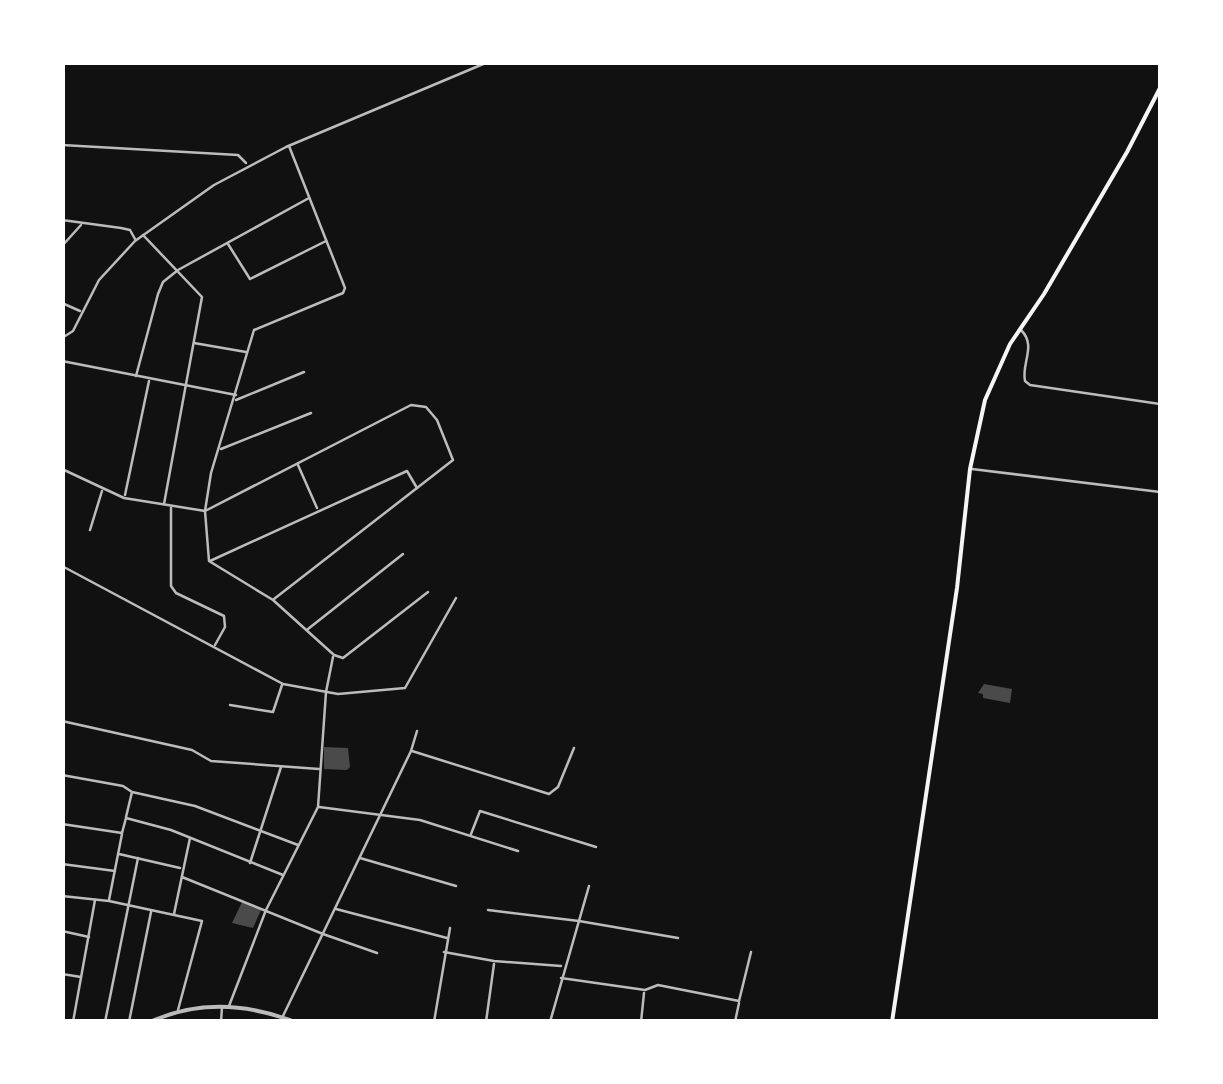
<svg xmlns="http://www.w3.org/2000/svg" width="1223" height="1084" font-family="'Varela Round',sans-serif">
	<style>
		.building { fill: #4a4a4a }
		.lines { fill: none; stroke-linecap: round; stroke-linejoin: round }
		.minor { stroke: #bcbcbc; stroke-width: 2.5 }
		.tertiary { stroke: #bcbcbc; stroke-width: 4 }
		.secondary { stroke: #f5f5f5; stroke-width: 4 }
	</style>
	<rect width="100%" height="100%" fill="#111"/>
	<g class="building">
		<path d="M984 684 1012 689 1010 703 983 698V694L978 693Z"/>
		<path d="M324 747 348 748 350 767 347 770 324 769Z"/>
		<path d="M242 902 261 910 253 928 232 923Z"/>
	</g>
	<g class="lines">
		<g class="minor">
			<path d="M62 145 238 155 246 163"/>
			<path d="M289 146 345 288 343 293 254 330 211 473 205 511 209 561 273 600 334 655 343 658 428 592"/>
			<path d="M62 220 121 228 130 230 135 239"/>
			<path d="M143 235 202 297 164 504"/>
			<path d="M228 244 250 279 326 241"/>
			<path d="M62 246 81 225"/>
			<path d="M62 303 80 311"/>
			<path d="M1021 330C1037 346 1021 363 1025 381L1030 385 1160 404"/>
			<path d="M62 338 73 331 99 280 135 241 214 185 286 147 488 62"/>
			<path d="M194 343 246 352"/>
			<path d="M62 361 236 395"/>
			<path d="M136 376 158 294 163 282 178 270 309 198"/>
			<path d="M236 400 304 372"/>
			<path d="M221 449 311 413"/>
			<path d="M298 465 317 508"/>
			<path d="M62 469 124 498 205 511 411 405 426 407 437 420 453 460 417 488"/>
			<path d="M972 469 1160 492"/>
			<path d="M125 495 149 381"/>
			<path d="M171 508V586L176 593 224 616 225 627 215 645"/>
			<path d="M90 530 102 491"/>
			<path d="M210 561 407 471 417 488 274 599"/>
			<path d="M62 566 283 684 338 694 405 688 456 598"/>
			<path d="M308 629 403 554"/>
			<path d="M230 705 273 712 282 685"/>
			<path d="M62 721 192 750 211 761 319 769"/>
			<path d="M412 751 549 794 558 787 574 748"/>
			<path d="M62 775 123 786 132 792 195 806 298 845"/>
			<path d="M319 807 420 820 518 851"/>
			<path d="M126 817 132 792"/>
			<path d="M62 824 122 833 126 818 171 830 283 875"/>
			<path d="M471 834 480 811 596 847"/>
			<path d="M119 854 180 868"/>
			<path d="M360 858 456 886"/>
			<path d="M250 863 281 767"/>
			<path d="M62 864 115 871"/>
			<path d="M182 877 323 934 377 953"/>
			<path d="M62 896 109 901 202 921 178 1010"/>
			<path d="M109 900 122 834"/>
			<path d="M336 909 447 938"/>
			<path d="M488 910 579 921 678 938"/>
			<path d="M174 914 190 838"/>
			<path d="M62 931 89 937"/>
			<path d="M444 952 494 961 561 966"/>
			<path d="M62 974 81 977"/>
			<path d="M561 978 645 990 658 985 739 1001 751 952"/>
			<path d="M229 1006 266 910 318 807 326 692 333 657"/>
			<path d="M283 1016 411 751 417 731"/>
			<path d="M73 1022 95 900"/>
			<path d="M105 1022 138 858"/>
			<path d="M129 1022 151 912"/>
			<path d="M221 1022 222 1007"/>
			<path d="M434 1022 450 928"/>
			<path d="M486 1022 494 964"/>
			<path d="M550 1022 589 886"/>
			<path d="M641 1022 644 993"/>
			<path d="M735 1022 739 1003"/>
		</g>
		<path class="tertiary" d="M150 1022C198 1000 246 1003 295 1022"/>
		<path class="secondary" d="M892 1022 957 588 970 469 985 400 1010 344 1044 294 1127 152 1160 88"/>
	</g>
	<rect width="1223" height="1084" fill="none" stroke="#ffffff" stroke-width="130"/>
</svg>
